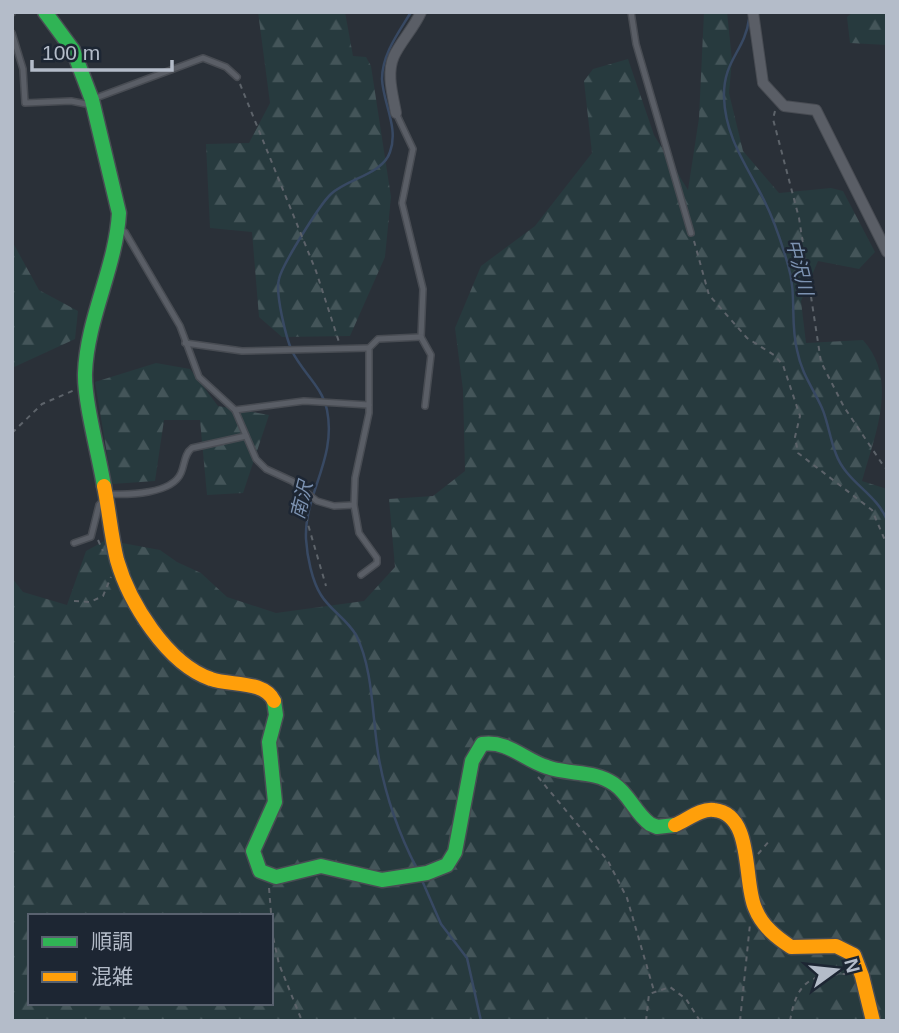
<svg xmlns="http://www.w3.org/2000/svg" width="899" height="1033" font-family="Arial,'Noto Sans JP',sans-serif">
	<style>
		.forest { fill: url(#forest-firs); fill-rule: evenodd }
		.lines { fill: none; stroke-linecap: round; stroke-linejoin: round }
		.stream { stroke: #384963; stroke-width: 2.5 }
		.lane-casing { stroke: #484c53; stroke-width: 8 }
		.street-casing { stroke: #484c53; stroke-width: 12 }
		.fast-casing { stroke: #484c53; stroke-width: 17 }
		.slow-casing { stroke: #484c53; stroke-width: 17 }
		.path { stroke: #5d636a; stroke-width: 2; stroke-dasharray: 5 5; stroke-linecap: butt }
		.lane { stroke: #5a5e66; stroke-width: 5 }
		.street { stroke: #5a5e66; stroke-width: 10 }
		.fast { stroke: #30b455; stroke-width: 14 }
		.slow { stroke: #ff9f0a; stroke-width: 14 }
		.labels { text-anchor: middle; stroke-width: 5; stroke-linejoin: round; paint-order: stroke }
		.water-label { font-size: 19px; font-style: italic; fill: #7c92b1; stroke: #1d2633 }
	</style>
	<defs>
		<pattern id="forest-firs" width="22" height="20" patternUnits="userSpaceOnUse" patternTransform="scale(1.75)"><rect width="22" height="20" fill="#273a3e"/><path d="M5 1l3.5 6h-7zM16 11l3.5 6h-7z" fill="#445559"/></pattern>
	</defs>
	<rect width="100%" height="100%" fill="#2a3038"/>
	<g class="forest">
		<path d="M258 12H345L353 56 366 57 371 66 391 197 385 257 350 336 282 337 259 317 252 232 210 228 206 144 249 143 270 103Z"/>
		<path d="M704 12H727L732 60 729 93 743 151 779 193 831 188 843 191 875 252 859 269 818 261 801 301 806 343 863 340C899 380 875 434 862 481L887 489V1021H12V578L23 592 67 605 86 551 106 540 160 550 177 562 201 573 227 597 276 613 364 601 395 567 389 499 433 496 465 471 463 390 455 328 481 266 535 226 592 153 584 81 593 69 628 59 654 135 688 190 699 118ZM30 916H271V1003H30Z"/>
		<path d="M853 12H887V45L850 43 847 17Z"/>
		<path d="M12 241 39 290 78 311 75 339 12 368Z"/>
		<path d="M156 363 190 369 218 406 269 415 243 493 207 495 200 420H164L155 481 112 484 95 382Z"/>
	</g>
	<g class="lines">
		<g class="stream">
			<path d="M411 12C399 32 382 54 382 79 383 103 399 128 390 152 383 174 347 179 331 194 320 204 282 265 279 279 275 293 286 338 292 351 302 372 322 386 327 410 337 459 304 494 306 539 307 556 312 581 321 595 330 610 347 619 356 635 374 670 372 721 379 759 386 798 399 834 417 869"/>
			<path d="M749 19C745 51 723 60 724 97 725 137 747 166 764 200 774 220 782 244 788 265 797 294 790 322 797 350 802 375 812 386 822 408 828 422 830 439 836 454 846 482 876 493 887 520"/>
			<path d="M421 878 441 924 467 958 481 1021"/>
		</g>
		<defs>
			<g id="lane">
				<path d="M631 12 636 44 691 233"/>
				<path d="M12 13V12"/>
				<path d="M12 33 23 69 25 103 71 101 91 105"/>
				<path d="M93 99 203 58 226 67 237 77"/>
				<path d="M396 113 413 149 402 203 423 289 421 337"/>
				<path d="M118 230 125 232 180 326 199 377 235 410 256 459 266 469 292 481 317 501 334 506 354 505"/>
				<path d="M421 337 431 355 425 406"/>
				<path d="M185 343 242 351 369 348"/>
				<path d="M235 410 304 401 369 405"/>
				<path d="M74 543 91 537 99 505 109 494C129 495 172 494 181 473 185 464 184 454 192 448L246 436"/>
				<path d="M361 575 377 563V558L359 533 354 505 355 478 369 413V348L378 339 421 337"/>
			</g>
			<g id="street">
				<path d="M753 12 763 83 784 106 816 110 887 252"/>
				<path d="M396 113C393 95 386 74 394 56 401 41 414 28 421 12"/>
			</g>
			<g id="fast">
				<path d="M45 12 73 50 92 100 119 213C116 267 87 318 85 373 84 401 99 455 104 486"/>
				<path d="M274 701 276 715 269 742 275 802 253 851 260 871 276 877 321 866 382 880 427 873 447 865 455 852 472 761 482 744C508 740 524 760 547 767 569 775 594 770 614 784 629 794 635 813 650 824L657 827 675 825"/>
			</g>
			<g id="slow">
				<path d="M104 486C109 510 111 536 117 560 129 602 167 664 211 679 230 686 264 680 274 701"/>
				<path d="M675 825C687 820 701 808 714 810 754 814 743 881 755 908 762 926 776 937 791 947L836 946 854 955 862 976 873 1021"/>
			</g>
		</defs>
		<use href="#lane" class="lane-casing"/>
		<use href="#street" class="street-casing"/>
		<use href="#fast" class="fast-casing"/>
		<use href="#slow" class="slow-casing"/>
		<g class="path">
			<path d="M240 84 316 271 339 342"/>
			<path d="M775 111 773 119 799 218 821 362 844 407 885 468"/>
			<path d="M694 241 709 295 747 338 774 355 783 365 800 416 795 437 798 453 872 510 887 545"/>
			<path d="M12 433 42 404 77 389"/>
			<path d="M300 497 326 586"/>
			<path d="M98 540 103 551"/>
			<path d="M74 601 90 602 103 596 111 577"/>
			<path d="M538 777 608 861 627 898 654 991"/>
			<path d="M758 854 771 839"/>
			<path d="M269 888 273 937 279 964 302 1021"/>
			<path d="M646 1021 649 994 670 987 686 999 700 1021"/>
			<path d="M740 1021 750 924"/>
			<path d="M790 1021C797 981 810 974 849 974"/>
		</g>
		<use href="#lane" class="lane"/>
		<use href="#street" class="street"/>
		<use href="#fast" class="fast"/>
		<use href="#slow" class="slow"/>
	</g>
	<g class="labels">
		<g class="water-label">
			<text transform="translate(800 267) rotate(76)" y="7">中沢川</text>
			<text transform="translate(301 500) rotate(-76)" y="7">南沢</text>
		</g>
	</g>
	<rect width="899" height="1033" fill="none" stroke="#b4bcc9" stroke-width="28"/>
	<rect x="28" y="914" width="245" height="91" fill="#1d2633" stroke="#59626f" stroke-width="2"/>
	<rect x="42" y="937" width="35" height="10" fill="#30b455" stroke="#59626f" stroke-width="2"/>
	<text x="91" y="949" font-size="21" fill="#b4bcc9">順調</text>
	<rect x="42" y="972" width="35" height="10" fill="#ff9f0a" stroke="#59626f" stroke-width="2"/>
	<text x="91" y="984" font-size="21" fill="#b4bcc9">混雑</text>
	<g transform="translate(836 970) rotate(75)" stroke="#1d2633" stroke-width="5" paint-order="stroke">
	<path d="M0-5L12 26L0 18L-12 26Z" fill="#b4bcc9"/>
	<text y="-10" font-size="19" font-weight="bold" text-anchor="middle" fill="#b4bcc9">N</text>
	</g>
	<path d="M32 60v10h140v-10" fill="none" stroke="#b4bcc9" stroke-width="3.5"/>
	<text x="42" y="60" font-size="21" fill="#b4bcc9" stroke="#1d2633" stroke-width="5" paint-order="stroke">100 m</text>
</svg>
